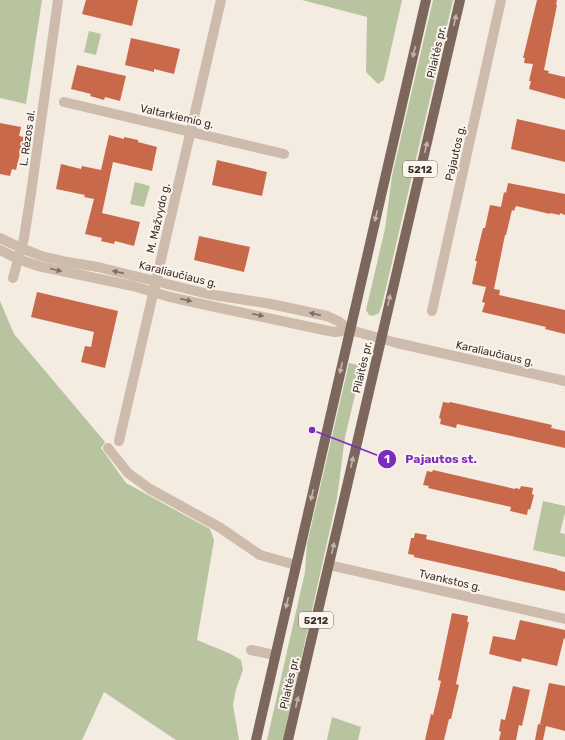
<svg xmlns="http://www.w3.org/2000/svg" width="565" height="740" font-family="Rubik,sans-serif">
	<style>
		.green { fill: #b8c4a0 }
		.building { fill: #c8694b }
		.lines { fill: none; stroke-linecap: round; stroke-linejoin: round }
		.minor { stroke: #cdbbac; stroke-width: 10 }
		.major { stroke: #7d675c; stroke-width: 10 }
		.oneway { fill: #c2b5ac }
		.oneway2 { fill: #7d6f65 }
		.labels { text-anchor: middle; stroke-width: 4; stroke-linejoin: round; paint-order: stroke }
		.shield { fill: #fbf5ee; stroke: #756b66; stroke-width: 1 }
		.shield-label { font-size: 10px; font-weight: bold; fill: #3b302b }
		.street-label { font-size: 11px; fill: #3b302b; stroke: #fbf5ee }
		.leader { fill: none; stroke: #7b2cbf; stroke-width: 1.5 }
		.callout-dot { fill: #7b2cbf; stroke: #fbf5ee; stroke-width: 1.5 }
		.mark-label { font-size: 12px; text-anchor: middle; font-weight: bold; fill: #fff }
		.callout-label { font-size: 12px; text-anchor: middle; font-weight: bold; fill: #7b2cbf; stroke: #fbf5ee; stroke-width: 4; stroke-linejoin: round; paint-order: stroke }
	</style>
	<rect width="100%" height="100%" fill="#f4ebe1"/>
	<g class="green">
		<path d="M0 0H42L26 104 0 98Z"/>
		<path d="M302 0H402L384 80 378 84 366 72 367 17Z"/>
		<path d="M433 0H453L382 305 379 313 373 316 369 315 366 310 385 229 392 176Z"/>
		<path d="M89 31 101 34 96 55 84 52Z"/>
		<path d="M135 182 150 186 144 207 130 204Z"/>
		<path d="M0 301 14 334 105 442 101 448 126 483 210 529 214 540 197 640 231 654 241 660 243 670 236 689 233 705 239 740H176L104 692 82 740H0Z"/>
		<path d="M349 363 362 366 345 437 337 498 283 740H267L305 572 307 544Z"/>
		<path d="M543 501 565 506V513L560 533 565 534V557L533 550Z"/>
		<path d="M332 717 361 727 358 740H327Z"/>
	</g>
	<g class="building">
		<path d="M86 0H138L132 26 82 14Z"/>
		<path d="M537 0H557L556 5H557L544 70 549 71 548 73 565 77V99L529 89 531 81H529L533 64 524 63 525 58H523Z"/>
		<path d="M131 38 180 49 174 74 154 69V72L125 65Z"/>
		<path d="M77 65 126 76 120 101 105 97 104 100 90 96 91 94 71 89Z"/>
		<path d="M517 119 565 130V162L511 149Z"/>
		<path d="M0 123 21 127 19 136 24 137 16 170 12 169 10 176 0 174Z"/>
		<path d="M109 135 124 139V137L138 140V142L157 147 152 171 113 162 102 213 140 222 134 246 115 241 114 244 101 241 102 238 85 234 94 199 84 197 85 195 56 189 61 164 81 169 82 166 101 170Z"/>
		<path d="M217 160 267 172 262 196 212 185Z"/>
		<path d="M508 183 565 194V215L560 213V215L550 213V214L516 206 514 211 512 210 506 235H505L494 289 500 290 499 295 565 310V334L545 329 546 327 482 312 485 303 482 302 486 287 472 284 477 261H475L483 228H485L490 205 501 207 504 192 506 193Z"/>
		<path d="M199 236 250 247 244 272 194 260Z"/>
		<path d="M37 292 118 311 105 368 81 362 85 346 91 347 94 332 31 317Z"/>
		<path d="M443 402 449 403 450 402 552 425 551 428 565 431V448L457 424 456 428 440 424 441 419 439 418Z"/>
		<path d="M433 470 515 489V488L520 489 521 486 533 488 532 494 534 495 530 510 528 509 527 515 510 511 511 507 428 488 429 486 423 485 427 471 432 472Z"/>
		<path d="M415 533 427 535 426 539 557 569V570L565 572V591L414 557V555L408 554 411 538H414Z"/>
		<path d="M452 613 468 616 467 622H469L456 684 459 685 451 719H449L444 740H425L431 714 433 715 441 681 438 680Z"/>
		<path d="M520 620 565 630V639L564 638 557 666 522 658 521 662 489 654 493 636 515 640Z"/>
		<path d="M549 683 565 686V731L546 726 543 740H535L538 724 544 725 540 724Z"/>
		<path d="M513 686 530 690 522 726 519 725 516 740H499L501 732 499 731 501 719 505 720Z"/>
	</g>
	<g class="lines">
		<g class="minor">
			<path d="M64 102 284 154"/>
			<path d="M0 238 21 248 41 256 67 262 98 267 208 294 271 304 327 316 338 321 350 330"/>
			<path d="M0 250 18 259 38 266 133 286 170 297 220 308 324 330 335 332 350 330 397 343 565 381"/>
			<path d="M13 278 24 238 31 193 58 0"/>
			<path d="M432 311 501 0"/>
			<path d="M119 441 221 0"/>
			<path d="M108 448 128 473 150 489 219 527 260 555 296 565"/>
			<path d="M329 565 565 619"/>
			<path d="M251 650 275 655"/>
		</g>
		<g class="major">
			<path d="M256 740 426 0"/>
			<path d="M288 740 460 0"/>
		</g>
	</g>
	<defs><path id="oneway-solid" d="M-6-.8H1V-3.2L6.5 0L1 3.2V.8H-6Z"/></defs>
	<g class="oneway">
		<use href="#oneway-solid" transform="translate(455 20) rotate(-77)"/>
		<use href="#oneway-solid" transform="translate(414 52) rotate(103)"/>
		<use href="#oneway-solid" transform="translate(426 147) rotate(-77)"/>
		<use href="#oneway-solid" transform="translate(376 216) rotate(103)"/>
		<use href="#oneway-solid" transform="translate(389 300) rotate(-77)"/>
		<use href="#oneway-solid" transform="translate(341 368) rotate(103)"/>
		<use href="#oneway-solid" transform="translate(352 462) rotate(-77)"/>
		<use href="#oneway-solid" transform="translate(312 495) rotate(103)"/>
		<use href="#oneway-solid" transform="translate(333 548) rotate(-77)"/>
		<use href="#oneway-solid" transform="translate(287 603) rotate(103)"/>
		<use href="#oneway-solid" transform="translate(297 702) rotate(-77)"/>
	</g>
	<g class="oneway2">
		<use href="#oneway-solid" transform="translate(56 270) rotate(14)"/>
		<use href="#oneway-solid" transform="translate(118 272) rotate(-167)"/>
		<use href="#oneway-solid" transform="translate(186 300) rotate(13)"/>
		<use href="#oneway-solid" transform="translate(315 314) rotate(-167)"/>
		<use href="#oneway-solid" transform="translate(258 315) rotate(12)"/>
	</g>
	<g class="labels">
		<g class="shield">
			<rect x="403" y="161" width="34" height="16" rx="3"/>
			<rect x="299" y="612" width="34" height="16" rx="3"/>
		</g>
		<g class="shield-label">
			<text x="420" y="173">5212</text>
			<text x="316" y="624">5212</text>
		</g>
		<g class="street-label">
			<text transform="translate(436 52) rotate(-77)" y="4">Pilaitės pr.</text>
			<text transform="translate(177 116) rotate(13)" y="4">Valtarkiemio g.</text>
			<text transform="translate(27 138) rotate(-82)" y="4">L. Rėzos al.</text>
			<text transform="translate(455 153) rotate(-77)" y="4">Pajautos g.</text>
			<text transform="translate(158 218) rotate(-77)" y="4">M. Mažvydo g.</text>
			<text transform="translate(178 274) rotate(14)" y="4">Karaliaučiaus g.</text>
			<text transform="translate(495 353) rotate(13)" y="4">Karaliaučiaus g.</text>
			<text transform="translate(362 367) rotate(-77)" y="4">Pilaitės pr.</text>
			<text transform="translate(450 580) rotate(13)" y="4">Tvankstos g.</text>
			<text transform="translate(289 683) rotate(-77)" y="4">Pilaitės pr.</text>
		</g>
	</g>
	<path class="leader" d="M312 430L387 459"/>
	<g class="callout-dot">
		<circle cx="312" cy="430" r="4"/>
		<circle cx="387" cy="459" r="10"/>
	</g>
	<g class="mark-label">
		<text x="387" y="463">1</text>
	</g>
	<g class="callout-label">
		<text x="441" y="463">Pajautos st.</text>
	</g>
</svg>
